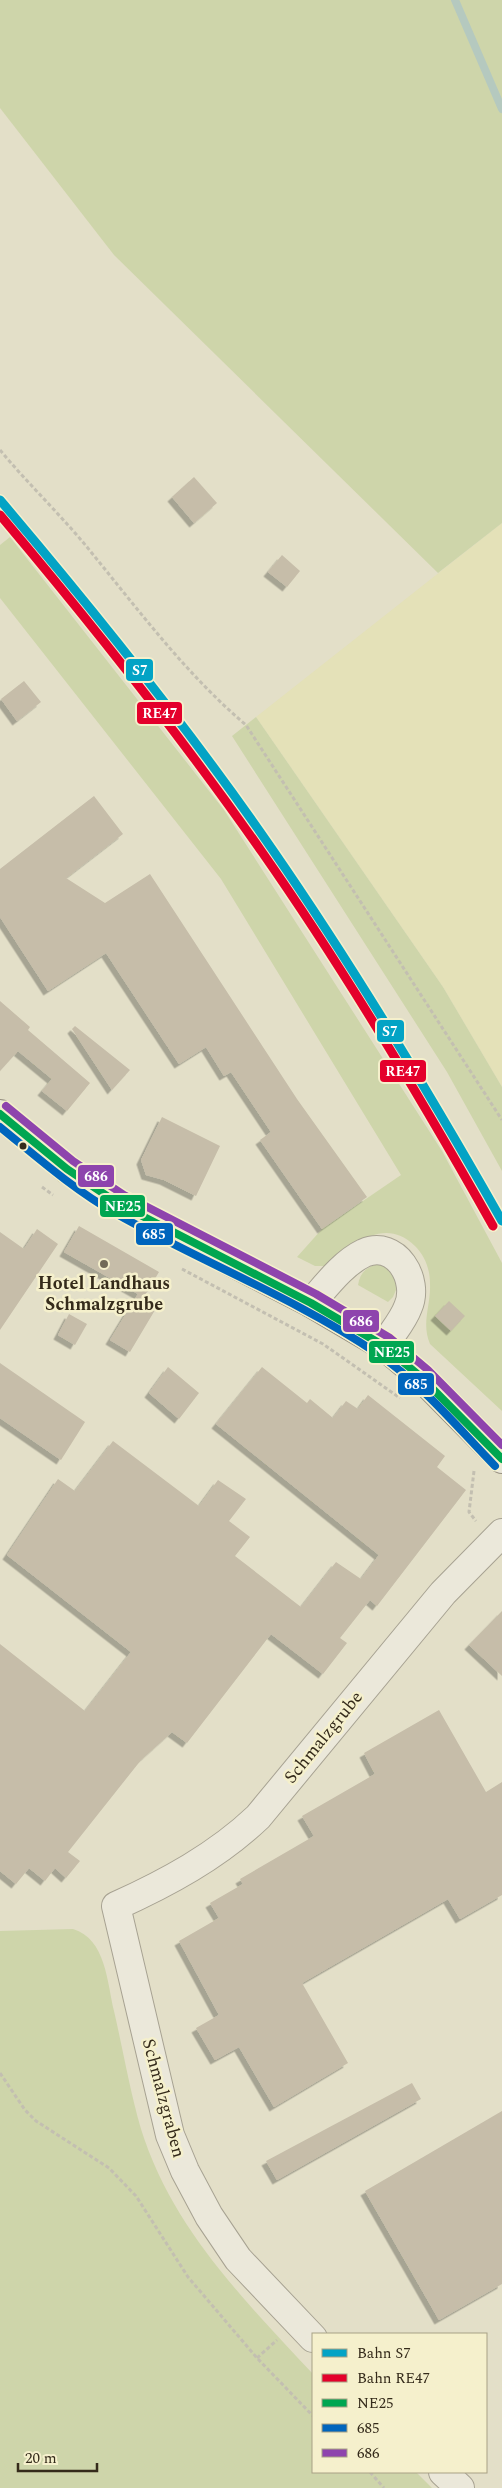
<svg xmlns="http://www.w3.org/2000/svg" width="502" height="2488" font-family="Spectral,serif">
	<style>
		.farmland { fill: #e4e1b8 }
		.green { fill: #ced5aa }
		.lines { fill: none; stroke-linecap: round; stroke-linejoin: round }
		.stream { stroke: #b5c9bf; stroke-width: 8 }
		.building { fill: #c6bda9; filter: url(#shadow) }
		.street-casing { stroke: #a7a292; stroke-width: 30 }
		.secondary-casing { stroke: #979182; stroke-width: 30 }
		.path { stroke: #c3bfb1; stroke-width: 3; stroke-dasharray: 4 2.5; stroke-linecap: butt }
		.street { stroke: #ebe8da; stroke-width: 28 }
		.secondary { stroke: #ebe8da; stroke-width: 28 }
		.bus-1-casing { stroke: #f5f0cc; stroke-width: 11 }
		.bus-2-casing { stroke: #f5f0cc; stroke-width: 11 }
		.bus-3-casing { stroke: #f5f0cc; stroke-width: 11 }
		.bus-1 { stroke: #00a651; stroke-width: 8 }
		.bus-2 { stroke: #0065bd; stroke-width: 8 }
		.bus-3 { stroke: #8e44ad; stroke-width: 8 }
		.rail-1-casing { stroke: #f5f0cc; stroke-width: 12 }
		.rail-2-casing { stroke: #f5f0cc; stroke-width: 12 }
		.rail-1 { stroke: #03a3c5; stroke-width: 9 }
		.rail-2 { stroke: #e4002b; stroke-width: 9 }
		.bus-dot { fill: #352b1b; stroke: #f5f0cc; stroke-width: 2 }
		.poi-dot { fill: #726a58; stroke: #f5f0cc; stroke-width: 2 }
		.labels { text-anchor: middle; stroke-width: 5; stroke-linejoin: round; paint-order: stroke }
		.poi-label { font-size: 18px; font-weight: bold; fill: #352b1b; stroke: #f5f0cc }
		.street-label { font-size: 18px; fill: #352b1b; stroke: #f5f0cc }
		.line-badge { stroke: #f5f0cc; stroke-width: 2 }
		.badge-label { font-size: 14px; text-anchor: middle; font-weight: bold; fill: #fff }
	</style>
	<defs>
		<filter id="shadow"><feDropShadow dx="-4.5" dy="4.5" stdDeviation="0" flood-color="#0004"/></filter>
	</defs>
	<rect width="100%" height="100%" fill="#e3dfc8"/>
	<path class="farmland" d="M502 523V1087L443 987 256 717Z"/>
	<g class="green">
		<path d="M0 0H502V523L438 573 114 255 0 108Z"/>
		<path d="M10 537 224 810 442 1151 502 1263V1411L430 1344C421 1323 431 1305 430 1284 430 1269 425 1256 415 1246 384 1216 353 1245 326 1266H315L297 1257 322 1229 401 1175 221 879 0 598V545Z"/>
		<path d="M256 717 443 987 502 1087V1171L447 1072 232 736Z"/>
		<path d="M378 1264 390 1268 398 1285 393 1297 388 1302 358 1285C360 1273 366 1267 378 1264Z"/>
		<path d="M73 1929C106 1939 107 1982 114 2011 123 2050 130 2091 141 2129 172 2228 244 2300 313 2374V2472H416L432 2488H0V1931Z"/>
	</g>
	<g class="lines">
		<path class="stream" d="M455 0 502 109"/>
	</g>
	<g class="building">
		<path d="M194 477 217 503 194 523 172 497Z"/>
		<path d="M282 555 300 571 287 587 268 572Z"/>
		<path d="M24 681 41 702 17 721 1 699Z"/>
		<path d="M94 796 123 834 66 878 105 903 150 874 297 1099 367 1197 322 1229 260 1140 271 1132 231 1072 224 1076 206 1047 179 1064 106 953 48 991 0 917V869Z"/>
		<path d="M0 1001 30 1027 28 1030 90 1083 67 1111 42 1091 52 1079 18 1051 0 1071Z"/>
		<path d="M75 1026 130 1070 112 1090 72 1029Z"/>
		<path d="M162 1117 220 1146 196 1196 164 1180 146 1175 141 1160Z"/>
		<path d="M79 1226 159 1272 144 1297 158 1305 130 1352 110 1340 138 1294 64 1252Z"/>
		<path d="M37 1229 58 1244 0 1330V1232L24 1249Z"/>
		<path d="M449 1301 465 1316 451 1331 435 1316Z"/>
		<path d="M69 1314 87 1324 75 1345 58 1335Z"/>
		<path d="M0 1363 85 1422 61 1460 0 1418Z"/>
		<path d="M168 1367 199 1393 179 1419 149 1393Z"/>
		<path d="M262 1367 307 1403 310 1399 333 1418 346 1401 358 1409 368 1395 445 1456 437 1467 466 1490 377 1606 370 1600 340 1638 347 1643 323 1674 271 1634 187 1743 172 1732 141 1760 68 1852 80 1861 66 1878 55 1868 45 1881 29 1868 16 1884 0 1871V1644L85 1711 131 1652 7 1555 58 1479 75 1491 113 1441 199 1506 218 1480 246 1499 229 1521 250 1537 235 1556 301 1607 336 1562 361 1579 379 1555 216 1424Z"/>
		<path d="M502 1611V1676L469 1645Z"/>
		<path d="M439 1710 486 1792 502 1782V1895L460 1919 448 1899 302 1983 348 2063 274 2107 239 2047 215 2060 196 2028 219 2015 179 1941 219 1918 210 1903 243 1884 240 1879 314 1836 302 1816 375 1774 364 1753Z"/>
		<path d="M412 2083 421 2099 277 2180 266 2161Z"/>
		<path d="M502 2111V2284L439 2320 365 2191Z"/>
	</g>
	<g class="lines">
		<defs>
			<g id="street">
				<path d="M311 1303C326 1286 343 1263 364 1253 396 1239 420 1280 408 1307 403 1321 391 1334 384 1346"/>
				<path d="M313 2338 238 2259 209 2216 185 2171 170 2135 116 1906C167 1883 217 1856 258 1817L443 1593 502 1533"/>
				<path d="M443 2472 460 2488"/>
			</g>
			<path id="secondary" d="M0 1114 67 1169 119 1204 311 1303 384 1346 421 1377 502 1459"/>
		</defs>
		<use href="#street" class="street-casing"/>
		<use href="#secondary" class="secondary-casing"/>
		<g class="path">
			<path d="M0 450C29 485 63 517 91 552 140 612 187 675 246 725L502 1120"/>
			<path d="M42 1187 53 1195"/>
			<path d="M182 1269 323 1344 400 1398"/>
			<path d="M474 1471 469 1512 476 1521"/>
			<path d="M0 2073 25 2110 36 2121 109 2168 136 2196 188 2277 257 2358 313 2416"/>
			<path d="M257 2358 277 2340"/>
			<path d="M370 2472 384 2488"/>
		</g>
		<use href="#street" class="street"/>
		<use href="#secondary" class="secondary"/>
		<defs>
			<path id="bus-1" d="M0 1114 67 1169 119 1204 311 1303 384 1346 421 1377 502 1459"/>
			<path id="bus-2" d="M0 1127C37 1157 73 1189 115 1213 201 1262 296 1298 378 1354 422 1384 458 1428 495 1466"/>
			<path id="bus-3" d="M6 1106 73 1161 124 1195 316 1294 390 1338 428 1370 502 1445"/>
		</defs>
		<use href="#bus-1" class="bus-1-casing"/>
		<use href="#bus-2" class="bus-2-casing"/>
		<use href="#bus-3" class="bus-3-casing"/>
		<use href="#bus-1" class="bus-1"/>
		<use href="#bus-2" class="bus-2"/>
		<use href="#bus-3" class="bus-3"/>
		<defs>
			<path id="rail-1" d="M0 500C95 612 188 727 272 849 355 969 430 1094 502 1221"/>
			<path id="rail-2" d="M0 515C92 624 180 735 262 852 346 972 421 1098 493 1226"/>
		</defs>
		<use href="#rail-1" class="rail-1-casing"/>
		<use href="#rail-2" class="rail-2-casing"/>
		<use href="#rail-1" class="rail-1"/>
		<use href="#rail-2" class="rail-2"/>
	</g>
	<circle class="bus-dot" cx="23" cy="1146" r="4.5"/>
	<circle class="poi-dot" cx="104" cy="1264" r="5"/>
	<g class="labels">
		<g class="poi-label">
			<text x="104" y="1289">Hotel Landhaus<tspan x="104" dy="21">Schmalzgrube</tspan></text>
		</g>
		<g class="street-label">
			<text transform="translate(323 1737) rotate(-51)" y="6">Schmalzgrube</text>
			<text transform="translate(164 2098) rotate(75)" y="6">Schmalzgraben</text>
		</g>
	</g>
	<g class="line-badge">
		<rect x="125" y="658" width="29" height="24" rx="5" fill="#03a3c5"/>
		<rect x="136" y="701" width="47" height="24" rx="5" fill="#e4002b"/>
		<rect x="376" y="1019" width="29" height="24" rx="5" fill="#03a3c5"/>
		<rect x="379" y="1059" width="48" height="24" rx="5" fill="#e4002b"/>
		<rect x="77" y="1164" width="38" height="24" rx="5" fill="#8e44ad"/>
		<rect x="99" y="1194" width="47" height="24" rx="5" fill="#00a651"/>
		<rect x="135" y="1222" width="39" height="24" rx="5" fill="#0065bd"/>
		<rect x="342" y="1309" width="38" height="24" rx="5" fill="#8e44ad"/>
		<rect x="368" y="1340" width="47" height="24" rx="5" fill="#00a651"/>
		<rect x="397" y="1372" width="38" height="24" rx="5" fill="#0065bd"/>
	</g>
	<g class="badge-label">
		<text x="140" y="675">S7</text>
		<text x="160" y="718">RE47</text>
		<text x="390" y="1036">S7</text>
		<text x="403" y="1076">RE47</text>
		<text x="96" y="1181">686</text>
		<text x="123" y="1211">NE25</text>
		<text x="154" y="1239">685</text>
		<text x="361" y="1326">686</text>
		<text x="392" y="1357">NE25</text>
		<text x="416" y="1389">685</text>
	</g>
	<rect x="312" y="2333" width="175" height="140" fill="#f5f0cc" stroke="#a8a185"/>
	<rect x="322" y="2349" width="25" height="8" fill="#03a3c5" stroke="#a8a185"/>
	<text x="357" y="2358" font-size="15" fill="#352b1b">Bahn S7</text>
	<rect x="322" y="2374" width="25" height="8" fill="#e4002b" stroke="#a8a185"/>
	<text x="357" y="2383" font-size="15" fill="#352b1b">Bahn RE47</text>
	<rect x="322" y="2399" width="25" height="8" fill="#00a651" stroke="#a8a185"/>
	<text x="357" y="2408" font-size="15" fill="#352b1b">NE25</text>
	<rect x="322" y="2424" width="25" height="8" fill="#0065bd" stroke="#a8a185"/>
	<text x="357" y="2433" font-size="15" fill="#352b1b">685</text>
	<rect x="322" y="2449" width="25" height="8" fill="#8e44ad" stroke="#a8a185"/>
	<text x="357" y="2458" font-size="15" fill="#352b1b">686</text>
	<path d="M18 2463v8h79v-8" fill="none" stroke="#352b1b" stroke-width="2.5"/>
	<text x="25" y="2463" font-size="15" fill="#352b1b" stroke="#f5f0cc" stroke-width="4" paint-order="stroke">20 m</text>
</svg>
